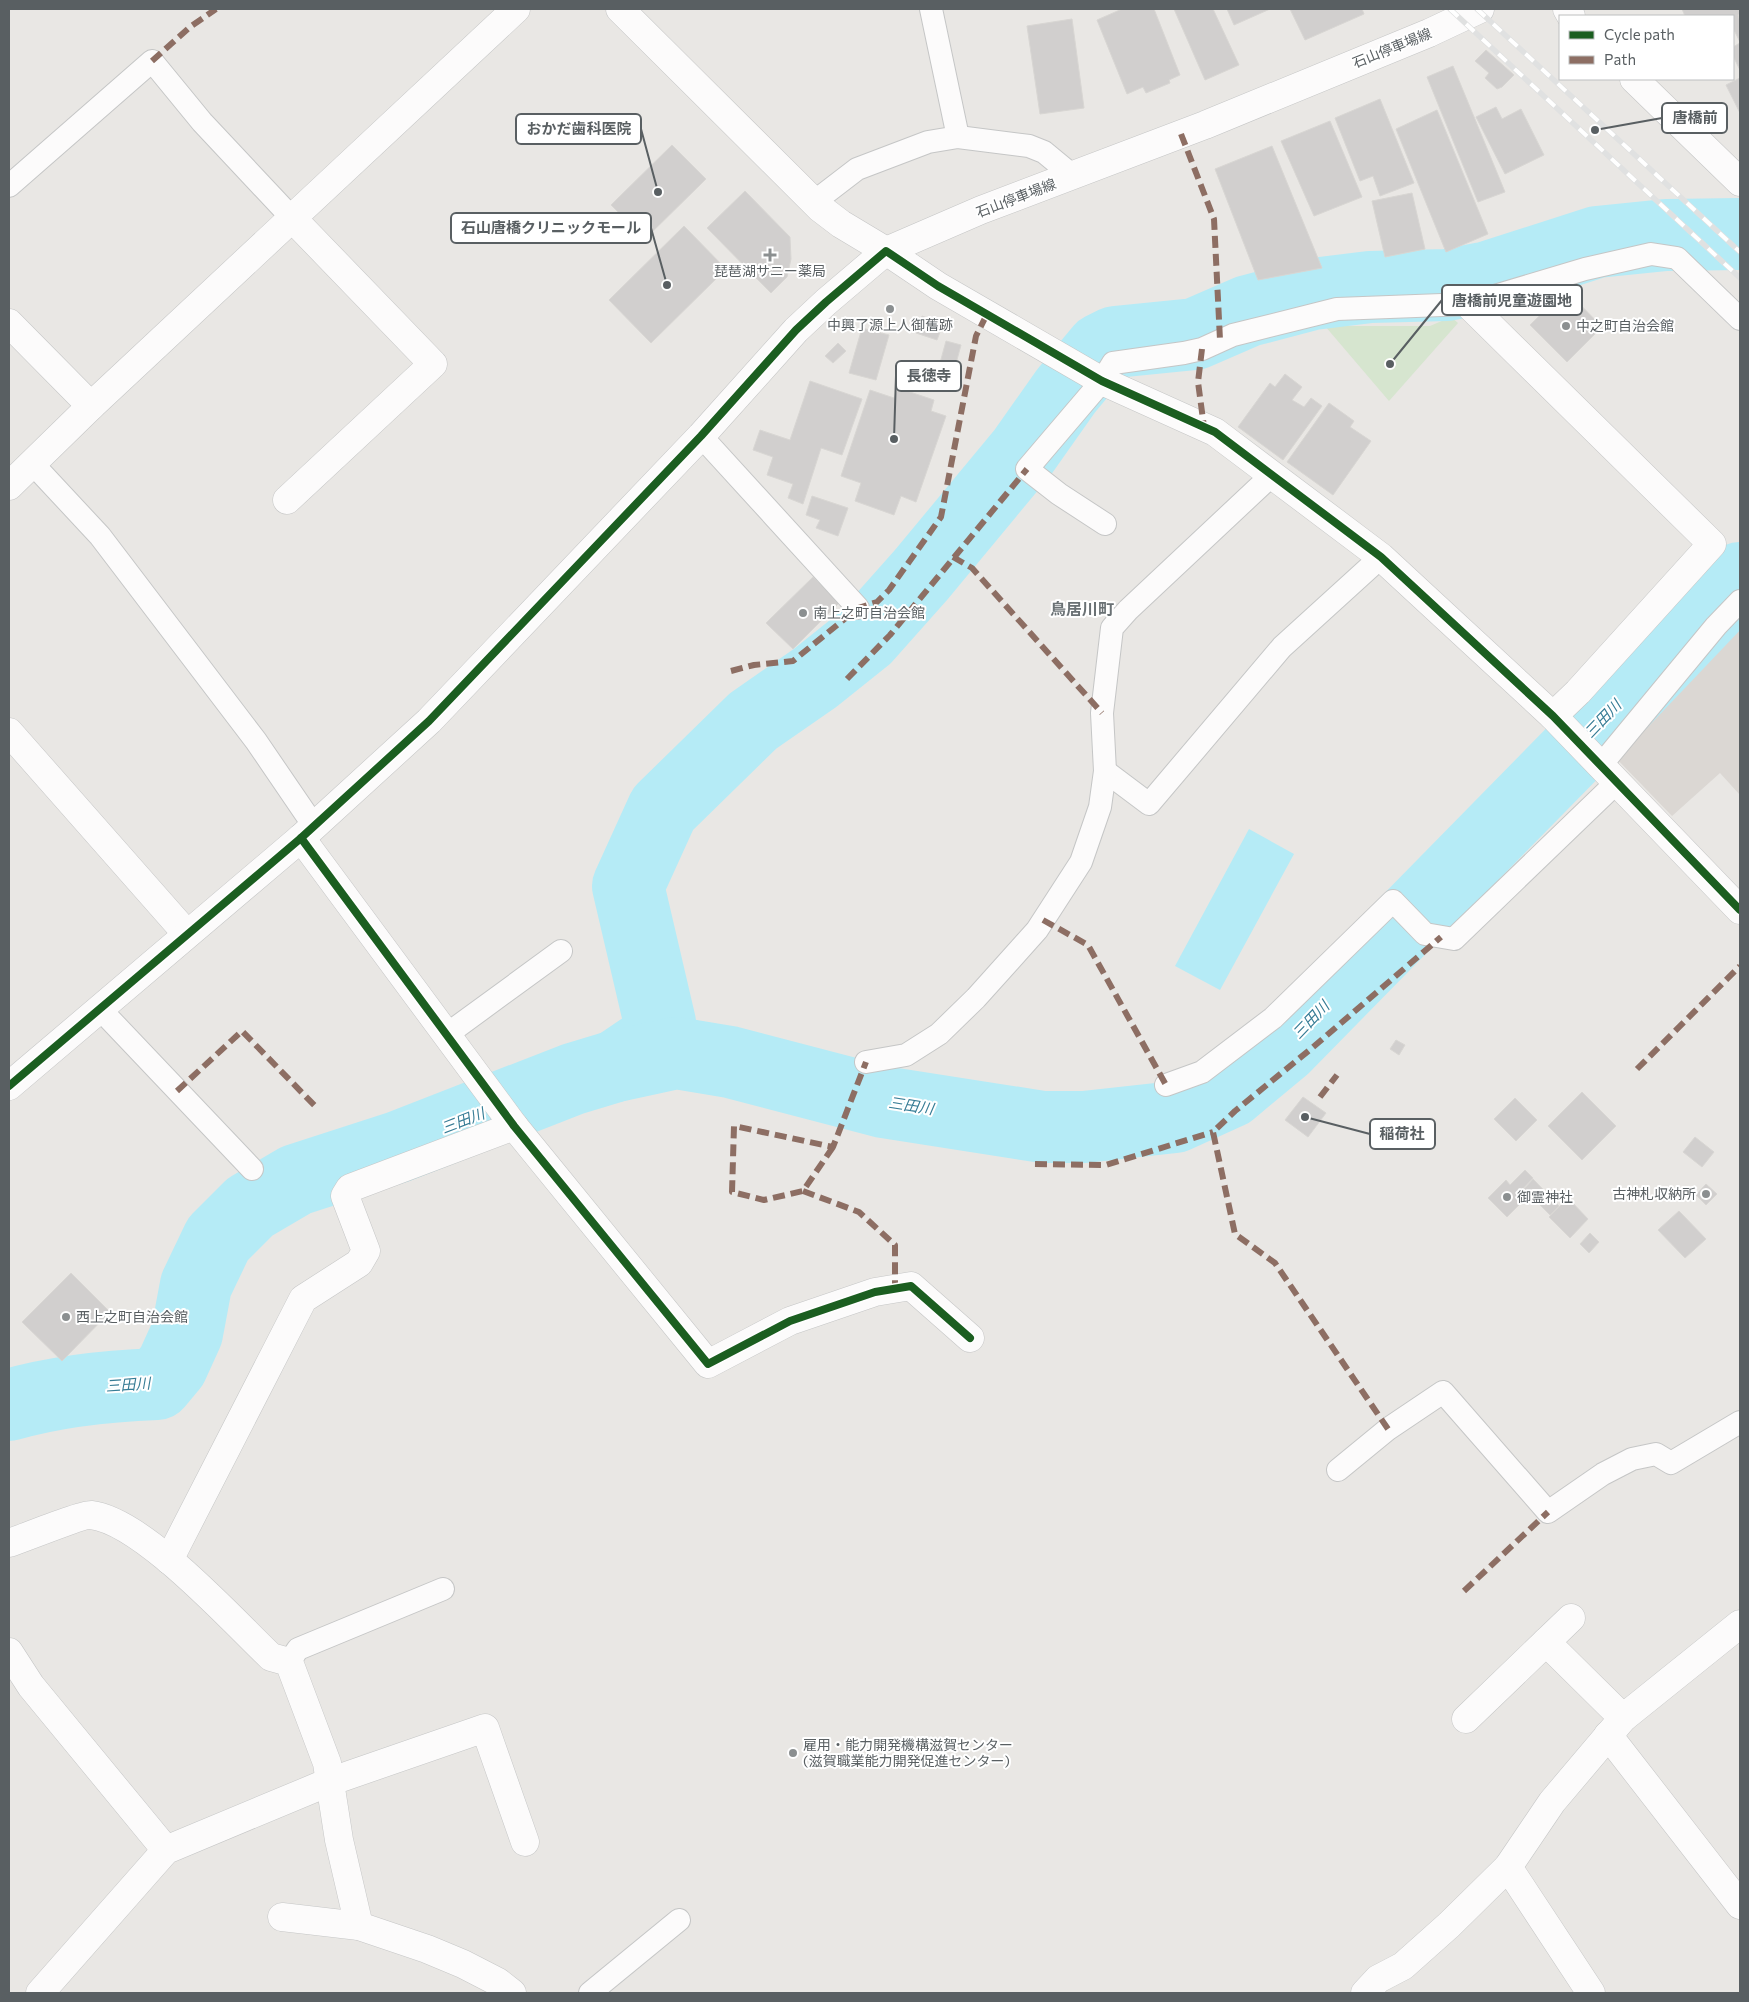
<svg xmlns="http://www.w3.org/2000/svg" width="1749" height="2002" font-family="Commissioner,'Noto Sans JP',sans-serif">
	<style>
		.education { fill: #dbd7d3 }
		.green { fill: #d6e5cf }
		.water { fill: #b5ebf6 }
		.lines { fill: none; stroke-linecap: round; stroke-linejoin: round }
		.river { stroke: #b5ebf6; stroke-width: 72 }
		.building { fill: #d1cfce; stroke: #d8d6d3 }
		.lane-casing { stroke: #c5c6c6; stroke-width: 24 }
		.street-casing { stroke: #c5c6c6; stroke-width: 29 }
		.secondary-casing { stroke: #c4c5c5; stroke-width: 29 }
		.lane { stroke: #fcfbfb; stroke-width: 22 }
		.street { stroke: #fcfbfb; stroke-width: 28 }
		.secondary { stroke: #fcfbfb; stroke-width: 28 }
		.rail-casing { stroke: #e0e1e1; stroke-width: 5.5 }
		.rail { stroke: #fff; stroke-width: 4; stroke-dasharray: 11; stroke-linecap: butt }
		.quiet { stroke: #8d6e63; stroke-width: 6; stroke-dasharray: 12 6; stroke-linecap: butt }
		.cycleway-casing { stroke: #fff; stroke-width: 11 }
		.cycleway { stroke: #1b5e20; stroke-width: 8 }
		.poi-dot { fill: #8b8f90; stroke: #fff; stroke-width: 2 }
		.labels { text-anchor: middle; stroke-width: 4; stroke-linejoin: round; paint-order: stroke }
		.street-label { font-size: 14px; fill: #595f62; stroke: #fff }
		.poi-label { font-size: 14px; fill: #595f62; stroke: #fff; text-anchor: start }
		.water-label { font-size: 15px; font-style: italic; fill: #367c95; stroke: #fff }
		.quarter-label { font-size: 16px; font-weight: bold; fill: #6a7174; stroke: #fff }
		.leader { fill: none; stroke: #595f62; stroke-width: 2 }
		.callout-dot { fill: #595f62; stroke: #fff; stroke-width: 2 }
		.callout { fill: #fff; stroke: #595f62; stroke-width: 2 }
		.callout-label { font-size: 15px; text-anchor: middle; font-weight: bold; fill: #595f62 }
	</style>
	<rect width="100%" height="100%" fill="#e9e7e4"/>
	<path class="education" d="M1740 618V795L1720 773 1672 816 1614 756Z"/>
	<path class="green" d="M1451 317 1458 323 1389 401 1325 326H1430Z"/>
	<path class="water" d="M1249 829 1294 854 1220 990 1175 966Z"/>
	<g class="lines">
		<g class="river">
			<path d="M616 1066 656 1039 660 1023 628 886 663 809 753 721 815 678 865 638 921 575 1023 452 1066 391 1101 349 1115 342 1195 334 1248 311 1313 294 1370 287 1447 285 1488 277 1597 242 1666 235 1740 234"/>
			<path d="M9 1405C57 1391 106 1386 157 1384L172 1366 187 1333 196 1285 218 1239 250 1207 296 1180 398 1147 573 1079 616 1066 676 1053 730 1062 883 1102 1043 1127H1084L1175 1117 1230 1092 1284 1047 1601 724 1740 578"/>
		</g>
	</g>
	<g class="building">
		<path d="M1154 9 1180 75 1169 80 1170 83 1146 93 1143 87 1127 94 1097 20 1122 9Z"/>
		<path d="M1174 9H1213L1239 65 1205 80Z"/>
		<path d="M1227 9H1270L1234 25Z"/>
		<path d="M1290 9H1362L1364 14 1305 40Z"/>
		<path d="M1682 9H1740V14L1738 15 1740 21V42L1733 28V16H1685Z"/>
		<path d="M1072 19 1084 108 1040 114 1027 26Z"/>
		<path d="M1740 43V70L1733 56V47Z"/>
		<path d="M1486 50 1514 75 1502 87 1497 89 1485 78 1489 73 1475 61Z"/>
		<path d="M1453 66 1505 192 1478 202 1427 77Z"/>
		<path d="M1740 78V113L1726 85Z"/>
		<path d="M1380 99 1414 183 1380 196 1373 176 1360 181 1335 118Z"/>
		<path d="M1496 107 1502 119 1521 109 1544 155 1505 174 1476 117Z"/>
		<path d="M1437 110 1488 234 1446 252 1396 129Z"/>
		<path d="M1330 121 1362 197 1314 216 1281 141Z"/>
		<path d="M672 145 706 179 645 239 611 205Z"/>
		<path d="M1272 146 1322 268 1258 280 1215 169Z"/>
		<path d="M745 191 790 237 791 259 787 277 771 293 707 228Z"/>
		<path d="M1412 193 1425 249 1385 257 1372 201Z"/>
		<path d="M684 226 726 269 651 343 609 300Z"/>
		<path d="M1566 290 1602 327 1567 362 1530 325Z"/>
		<path d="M922 316 943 324 937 340 916 333Z"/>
		<path d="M862 328 889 335 876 380 849 373Z"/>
		<path d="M946 341 961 345 955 367 940 363Z"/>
		<path d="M838 343 846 351 833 363 825 356Z"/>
		<path d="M1285 374 1302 387 1292 400 1304 407 1311 398 1322 406 1283 460 1238 427 1270 383 1275 387Z"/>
		<path d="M810 381 862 399 842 455 821 448 803 504 788 498 793 484 767 475 773 457 753 450 760 430 790 440Z"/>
		<path d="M898 388 934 400 931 411 946 416 916 502 901 496 894 515 855 501 861 483 841 476 870 390 894 398Z"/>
		<path d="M1329 403 1354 421 1350 427 1371 441 1333 495 1287 462Z"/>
		<path d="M812 496 848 508 838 536 816 528 820 520 806 515Z"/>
		<path d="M813 577 839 603 793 649 766 623Z"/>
		<path d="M1396 1040 1405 1045 1399 1055 1390 1049Z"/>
		<path d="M1582 1092 1616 1126 1582 1160 1548 1126Z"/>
		<path d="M1303 1097 1326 1113 1308 1137 1285 1120Z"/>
		<path d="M1515 1098 1537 1120 1516 1141 1494 1119Z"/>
		<path d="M1695 1137 1714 1152 1702 1167 1683 1152Z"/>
		<path d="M1525 1170 1533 1178 1519 1193 1525 1199 1507 1217 1488 1198 1506 1180 1510 1185Z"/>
		<path d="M1533 1179 1559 1206 1550 1215 1524 1189Z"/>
		<path d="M1706 1184 1717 1194 1706 1205 1696 1195Z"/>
		<path d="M1568 1198 1588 1219 1570 1238 1549 1217Z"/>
		<path d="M1679 1211 1706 1239 1685 1258 1658 1230Z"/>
		<path d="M1590 1233 1599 1242 1589 1253 1580 1244Z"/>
		<path d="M71 1273 110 1312 62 1361 22 1322Z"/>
	</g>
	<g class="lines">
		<defs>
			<g id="lane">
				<path d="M931 9 958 137"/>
				<path d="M9 186 152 61 202 122 292 218"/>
				<path d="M814 202 857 169 928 142 958 137 1029 146 1044 152 1073 176"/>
				<path d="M701 436 858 608"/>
				<path d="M32 463 100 536 256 741 314 826"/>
				<path d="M1105 524 1059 494 1027 469 1102 381 1113 363 1184 353 1202 349 1233 335 1337 309 1468 304 1585 269 1651 254 1677 258 1740 319"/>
				<path d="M1601 765 1716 626 1740 601"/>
				<path d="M1105 771 1149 804 1282 647 1381 557"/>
				<path d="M100 1009 252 1169"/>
				<path d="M446 1035 561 951"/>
				<path d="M866 1062 906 1055 939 1034 976 998 1037 930 1081 862 1100 807 1105 771 1102 713 1112 628 1128 610 1273 474"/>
				<path d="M1166 1085 1202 1072 1273 1018 1393 901 1425 934 1454 939 1617 782"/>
				<path d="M1338 1470 1388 1429 1443 1392 1548 1512 1603 1474 1632 1459 1656 1454 1671 1463 1740 1422"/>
				<path d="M289 1662 298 1649 443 1589"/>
				<path d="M590 1993 679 1920"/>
			</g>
			<g id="street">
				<path d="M886 251 938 286 1102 381 1215 432 1381 557 1553 716 1740 910"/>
				<path d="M1468 304 1712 544 1578 692 1553 716"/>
				<path d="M9 323 91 406"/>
				<path d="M9 486 91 406 516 9"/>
				<path d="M287 500 433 364 292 218"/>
				<path d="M9 732 187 934"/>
				<path d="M301 838 514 1126 708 1364 790 1321 875 1292 911 1286 970 1338"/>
				<path d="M9 1543C21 1539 83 1514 91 1515 143 1521 232 1620 271 1657L289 1662 327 1763 339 1840 359 1926"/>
				<path d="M169 1560 303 1299 359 1263 366 1251 345 1196 350 1188 514 1126"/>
				<path d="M1546 1642 1623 1718"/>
				<path d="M9 1652 31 1686 166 1850"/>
				<path d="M1466 1719 1571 1618"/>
				<path d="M1608 1735 1740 1905"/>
				<path d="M1508 1867 1591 1993"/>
				<path d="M282 1917 359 1926 427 1949 463 1964 498 1982 512 1993"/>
				<path d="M40 1993 166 1850 329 1782 485 1728 525 1842"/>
				<path d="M1365 1993 1378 1979 1403 1966 1449 1925 1508 1867 1552 1802 1623 1718 1740 1624"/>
			</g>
			<g id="secondary">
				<path d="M620 9 820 208 841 224 886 251"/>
				<path d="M1567 9 1571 16"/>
				<path d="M1634 79 1740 182"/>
				<path d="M9 1086 301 838 429 721 701 436 796 330 826 302 886 251 981 210 1205 125 1429 33 1480 9"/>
			</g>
		</defs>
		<use href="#lane" class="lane-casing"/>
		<use href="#street" class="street-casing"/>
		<use href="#secondary" class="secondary-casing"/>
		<use href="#lane" class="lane"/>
		<use href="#street" class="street"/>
		<use href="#secondary" class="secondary"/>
		<defs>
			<g id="rail">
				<path d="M1450 9 1740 278"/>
				<path d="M1477 9 1740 252"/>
			</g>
		</defs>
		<use href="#rail" class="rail-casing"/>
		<use href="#rail" class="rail"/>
		<g class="quiet">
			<path d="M152 61 190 27 216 9"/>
			<path d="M1181 134 1214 219 1220 340"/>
			<path d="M1202 349 1198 382 1204 427"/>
			<path d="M953 557 972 568 1102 713"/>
			<path d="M731 671 754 665 793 661 858 608 877 602 889 590 941 517 976 336 987 314"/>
			<path d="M847 679 890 635 1027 469"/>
			<path d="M1043 920 1088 945 1166 1085"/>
			<path d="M1637 1069 1740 966"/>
			<path d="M177 1091 242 1031 316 1107"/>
			<path d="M1320 1097 1337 1075"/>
			<path d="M833 1147 803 1191 764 1200 732 1192 734 1126 833 1147 866 1062"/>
			<path d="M1035 1164 1106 1165 1213 1132"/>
			<path d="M803 1191 859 1212 895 1245V1288"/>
			<path d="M1388 1429 1275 1263 1235 1234 1213 1132 1235 1111 1312 1048 1441 937"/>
			<path d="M1464 1591 1548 1512"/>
		</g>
		<defs>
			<g id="cycleway">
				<path d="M301 838 514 1126 708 1364 790 1321 875 1292 911 1286 970 1338"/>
				<path d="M9 1086 301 838 429 721 701 436 796 330 826 302 886 251 938 286 1102 381 1215 432 1381 557 1553 716 1740 910"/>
			</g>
		</defs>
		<use href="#cycleway" class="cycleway-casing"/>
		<use href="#cycleway" class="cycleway"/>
	</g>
	<g class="poi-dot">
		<path d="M767.5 247.5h5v5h5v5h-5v5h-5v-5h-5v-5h5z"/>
		<circle cx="890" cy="309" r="5"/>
		<circle cx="1566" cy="326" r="5"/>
		<circle cx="803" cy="613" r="5"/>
		<circle cx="1706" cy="1194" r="5"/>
		<circle cx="1507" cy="1197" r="5"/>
		<circle cx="66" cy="1317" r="5"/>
		<circle cx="793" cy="1753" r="5"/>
	</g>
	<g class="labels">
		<g class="street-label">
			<text transform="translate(1392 48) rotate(-22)" y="5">石山停車場線</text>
			<text transform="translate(1016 198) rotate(-21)" y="5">石山停車場線</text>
		</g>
		<g class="poi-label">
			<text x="770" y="276" text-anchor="middle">琵琶湖サニー薬局</text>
			<text x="890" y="330" text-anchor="middle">中興了源上人御𦾔跡</text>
			<text x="1576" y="331">中之町自治会館</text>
			<text x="813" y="618">南上之町自治会館</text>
			<text x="1696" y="1199" text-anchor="end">古神札収納所</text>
			<text x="1517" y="1202">御霊神社</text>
			<text x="76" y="1322">西上之町自治会館</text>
			<text x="803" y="1750">雇用・能力開発機構滋賀センター<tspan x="803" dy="16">(滋賀職業能力開発促進センター)</tspan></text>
		</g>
		<g class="water-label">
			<text transform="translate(1603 719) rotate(-46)" y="5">三田川</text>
			<text transform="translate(1311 1020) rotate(-46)" y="5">三田川</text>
			<text transform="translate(911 1106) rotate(9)" y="5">三田川</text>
			<text transform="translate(463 1121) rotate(-21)" y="5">三田川</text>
			<text transform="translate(128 1385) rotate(-4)" y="5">三田川</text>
		</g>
		<g class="quarter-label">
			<text x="1082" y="615">鳥居川町</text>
		</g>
	</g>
	<path class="leader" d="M1595 130L1662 118M658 192L641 129M667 285L651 228M1390 364L1442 300M894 439L896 376M1305 1117L1370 1134"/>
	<g class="callout-dot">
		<circle cx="1595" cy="130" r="5"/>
		<circle cx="658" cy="192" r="5"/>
		<circle cx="667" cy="285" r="5"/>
		<circle cx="1390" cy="364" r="5"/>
		<circle cx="894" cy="439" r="5"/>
		<circle cx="1305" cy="1117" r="5"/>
	</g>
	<g class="callout">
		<rect x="1662" y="103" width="65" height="30" rx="5"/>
		<rect x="516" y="114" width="125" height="30" rx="5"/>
		<rect x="451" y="213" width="200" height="30" rx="5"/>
		<rect x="1442" y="285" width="140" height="30" rx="5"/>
		<rect x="896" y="361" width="65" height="30" rx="5"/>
		<rect x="1370" y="1119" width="65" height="30" rx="5"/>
	</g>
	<g class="callout-label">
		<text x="1695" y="123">唐橋前</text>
		<text x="579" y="134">おかだ歯科医院</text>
		<text x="551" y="233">石山唐橋クリニックモール</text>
		<text x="1512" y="306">唐橋前児童遊園地</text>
		<text x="929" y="381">長徳寺</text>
		<text x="1402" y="1139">稲荷社</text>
	</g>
	<rect width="1749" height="2002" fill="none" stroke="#595f62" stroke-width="20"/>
	<rect x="1559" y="15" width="175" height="65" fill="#ffffff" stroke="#bdbfc0"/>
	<rect x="1569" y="31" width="25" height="8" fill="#1b5e20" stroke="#bdbfc0"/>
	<text x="1604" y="40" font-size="15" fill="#595f62">Cycle path</text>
	<rect x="1569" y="56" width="25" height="8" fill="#8d6e63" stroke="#bdbfc0"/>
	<text x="1604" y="65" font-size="15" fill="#595f62">Path</text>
</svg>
